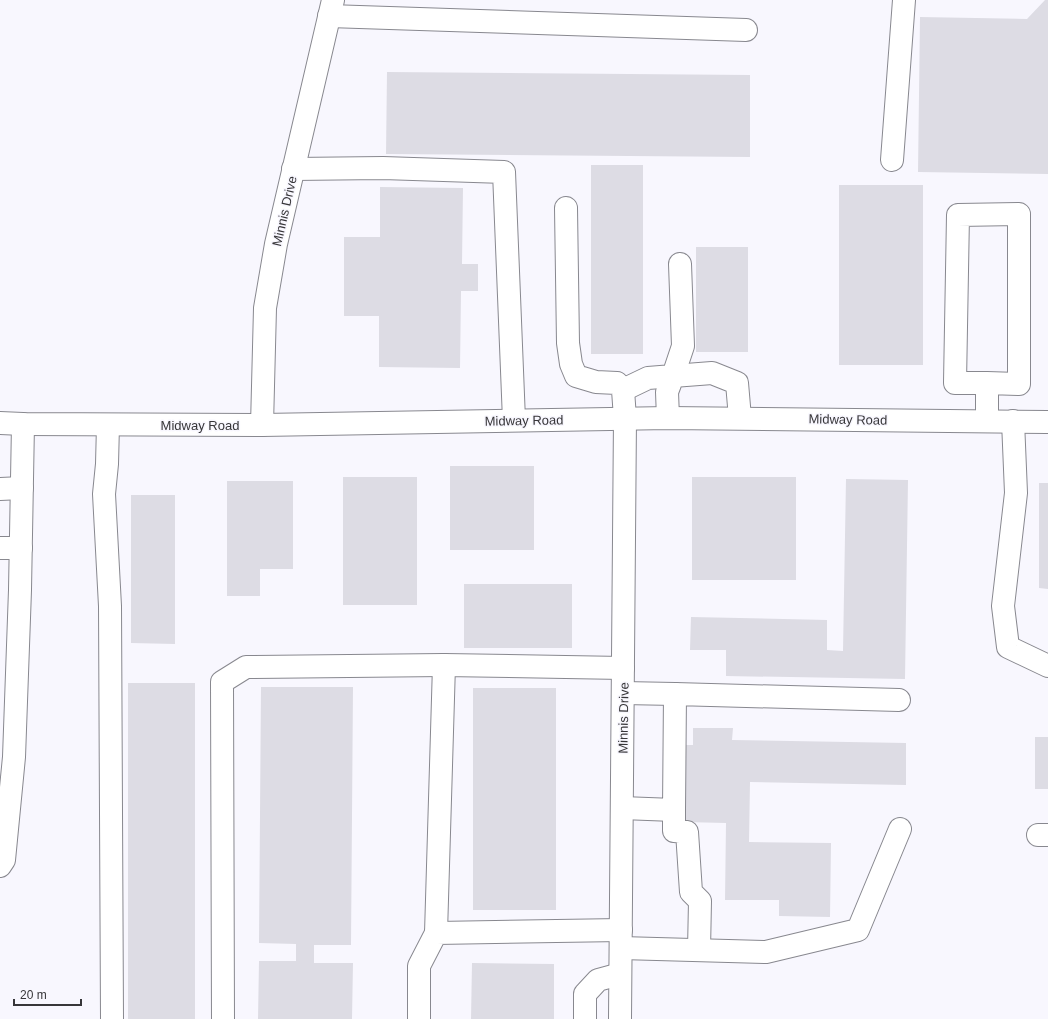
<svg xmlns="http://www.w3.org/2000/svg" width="1048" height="1019" font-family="Arial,sans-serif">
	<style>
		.building { fill: #dddce4 }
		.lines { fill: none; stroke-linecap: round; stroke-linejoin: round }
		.minor-casing { stroke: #88888f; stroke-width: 24 }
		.major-casing { stroke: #88888f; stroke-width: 24 }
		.minor { stroke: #fff; stroke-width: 22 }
		.major { stroke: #fff; stroke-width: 22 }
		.labels { text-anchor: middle; stroke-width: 3; stroke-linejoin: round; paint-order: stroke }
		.street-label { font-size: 13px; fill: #373639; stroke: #f8f7fe }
	</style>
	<rect width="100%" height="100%" fill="#f8f7fe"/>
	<g class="building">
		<path d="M1045 0H1048V174L918 172 920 17 1027 19Z"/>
		<path d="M387 72 750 75V157L386 154Z"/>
		<rect x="591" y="165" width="52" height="189"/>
		<rect x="839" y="185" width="84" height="180"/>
		<path d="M380 187 463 188 462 264H478V291H461L460 368 379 367V316H344V237H380Z"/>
		<rect x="696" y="247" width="52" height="105"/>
		<rect x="450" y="466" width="84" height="84"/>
		<rect x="343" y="477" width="74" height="128"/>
		<rect x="692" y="477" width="104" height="103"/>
		<path d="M846 479 908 480 905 679 726 676V650H690L691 617 827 620V650L843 651Z"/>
		<path d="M227 481H293V569H260V596H227Z"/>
		<path d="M1039 483H1048V589L1039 588Z"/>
		<path d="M131 495H175V644L131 643Z"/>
		<rect x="464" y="584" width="108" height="64"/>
		<rect x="128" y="683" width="67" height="336"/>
		<path d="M261 687H353L351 945H314V963H353L352 1019H258L259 961H296V944L259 943Z"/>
		<rect x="473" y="688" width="83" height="222"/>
		<path d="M693 728H733L732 740 906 743V785L750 782 749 842 831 843 830 917 779 916V900H725L726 823 684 822 686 745H693Z"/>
		<rect x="1035" y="737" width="13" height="52"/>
		<path d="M472 963 554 964V1019H471Z"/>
	</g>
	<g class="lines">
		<defs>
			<g id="minor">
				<path d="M329 16 746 30"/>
				<path d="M892 160 904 0"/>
				<path d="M293 169 383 168 504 172 514 420"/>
				<path d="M566 208 568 343 571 364 576 376 596 382 617 383 623 390 625 418 620 1019"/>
				<path d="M623 390 648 378 673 376 683 346 680 264"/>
				<path d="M668 418 667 392 673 376 712 373 737 383 740 418"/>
				<path d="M987 421V383H955L958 215 1019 214V384L987 383"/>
				<path d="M1013 421 1016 493 1003 606 1008 647 1048 666"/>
				<path d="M108 425 107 464 104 494 110 606 112 1019"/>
				<path d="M262 425 265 308 276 244 333 0"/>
				<path d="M0 489 22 488"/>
				<path d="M0 548H21"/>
				<path d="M623 693 675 694"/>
				<path d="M622 808 674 810 675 694 899 700"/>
				<path d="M674 810V831L687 832 691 892 700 901 699 950"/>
				<path d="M1038 835H1048"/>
				<path d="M0 866 4 860 14 757 20 590 23 424"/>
				<path d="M436 933 444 665 623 668"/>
				<path d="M621 948 766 952 858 930 900 829"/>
				<path d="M223 1019 222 682 246 667 444 665"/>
				<path d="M419 1019V966L436 933 621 930"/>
				<path d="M585 1019V994L598 980 620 974"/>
			</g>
			<path id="major" d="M0 423 23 424 262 425 668 418 1048 422"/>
		</defs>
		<use href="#minor" class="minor-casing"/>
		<use href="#major" class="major-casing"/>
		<use href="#minor" class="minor"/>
		<use href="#major" class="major"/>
	</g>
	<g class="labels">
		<g class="street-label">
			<text transform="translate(284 211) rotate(-77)" y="5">Minnis Drive</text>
			<text transform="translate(848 419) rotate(1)" y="5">Midway Road</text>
			<text transform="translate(524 420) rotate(-1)" y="5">Midway Road</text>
			<text x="200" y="430">Midway Road</text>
			<text transform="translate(623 718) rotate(-89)" y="5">Minnis Drive</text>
		</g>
	</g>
	<path d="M14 999v6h67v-6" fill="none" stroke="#373639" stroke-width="2"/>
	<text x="20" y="999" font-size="12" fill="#373639" stroke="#f8f7fe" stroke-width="3" paint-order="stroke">20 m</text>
</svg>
